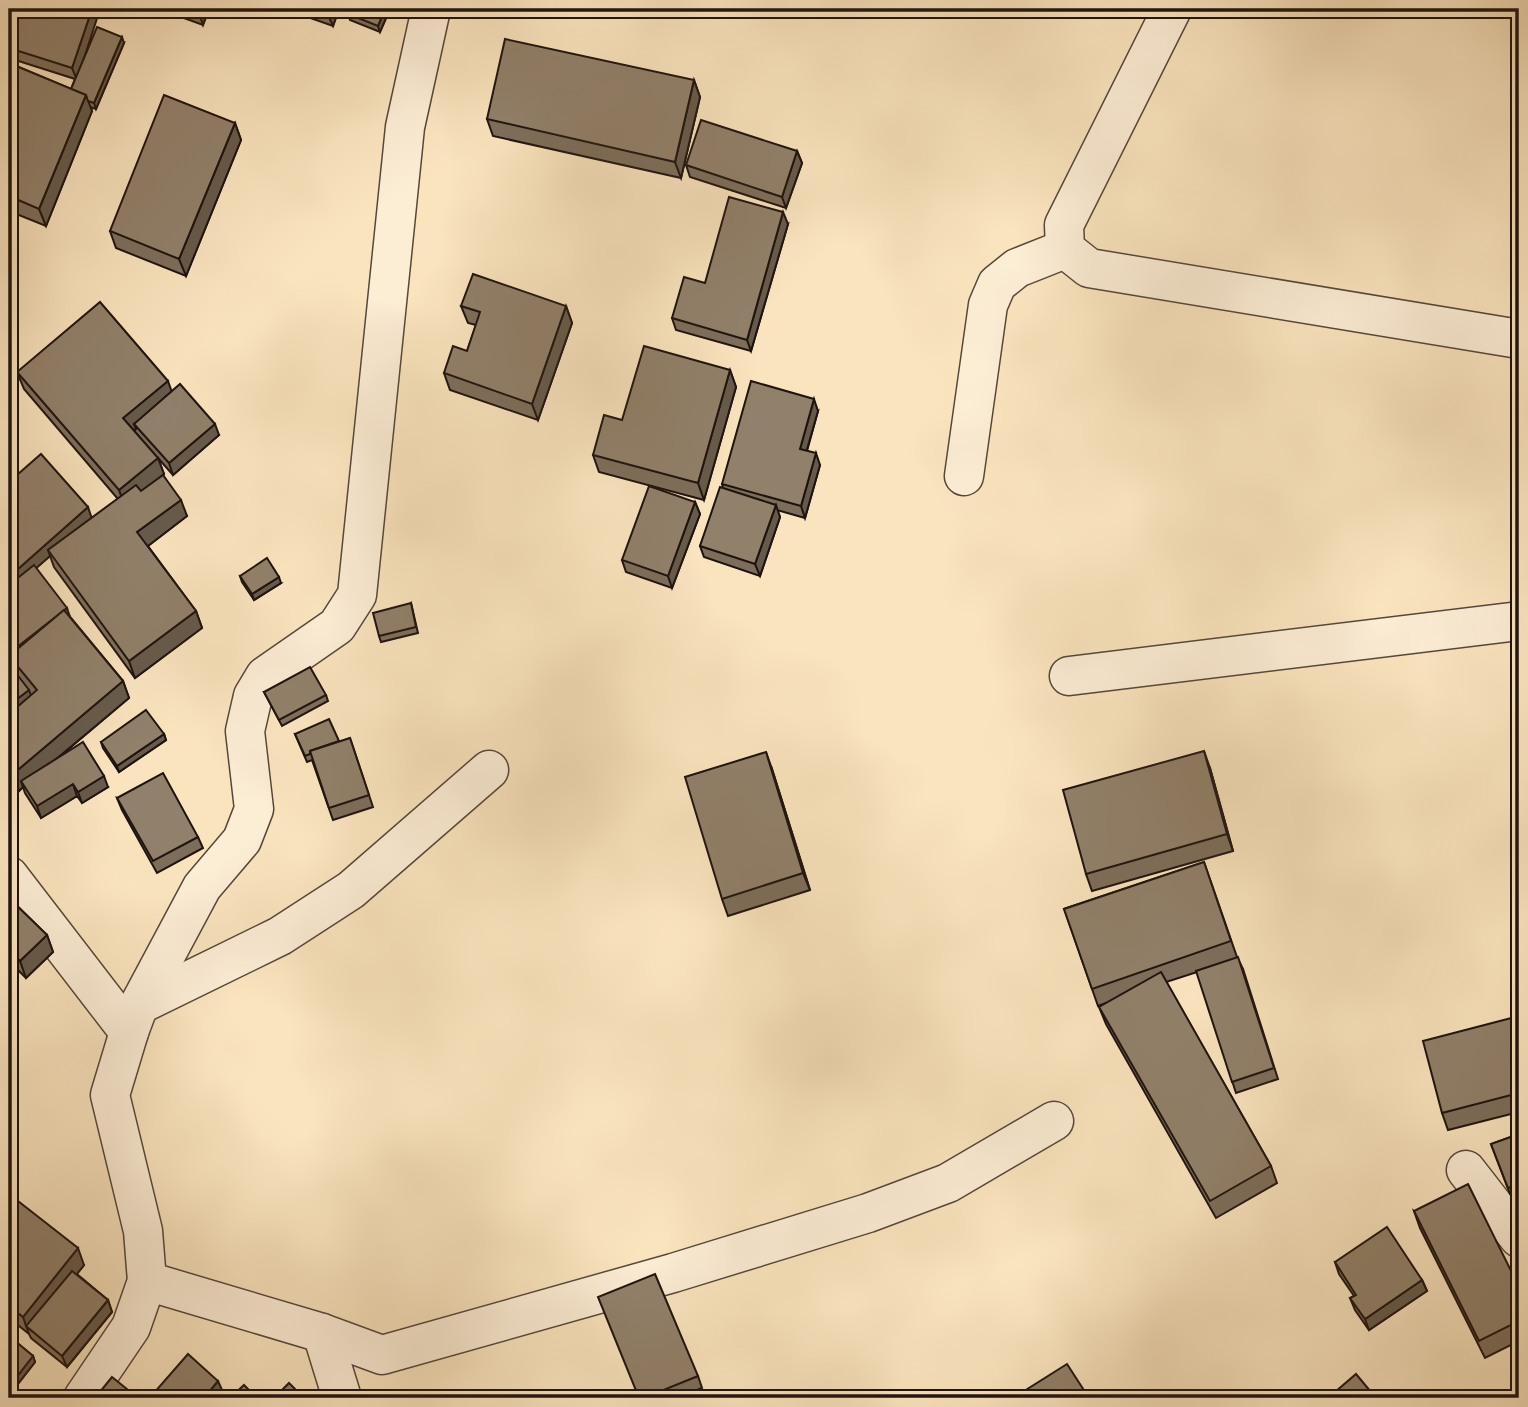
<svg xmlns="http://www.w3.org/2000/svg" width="1528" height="1407" font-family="'Libre Bodoni',serif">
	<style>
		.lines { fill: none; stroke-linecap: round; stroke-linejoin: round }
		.minor-casing { stroke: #56473b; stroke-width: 41 }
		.minor { stroke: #fcedd5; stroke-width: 38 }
		.wall { fill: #7d6e5b; stroke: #1f130f; stroke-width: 2 }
		.shaded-wall { fill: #665a4a; stroke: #1f130f; stroke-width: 2 }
		.building { fill: #91806a; stroke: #1f130f; stroke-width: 2 }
	</style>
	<rect width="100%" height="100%" fill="#fae4be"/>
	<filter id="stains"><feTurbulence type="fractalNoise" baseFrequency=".00286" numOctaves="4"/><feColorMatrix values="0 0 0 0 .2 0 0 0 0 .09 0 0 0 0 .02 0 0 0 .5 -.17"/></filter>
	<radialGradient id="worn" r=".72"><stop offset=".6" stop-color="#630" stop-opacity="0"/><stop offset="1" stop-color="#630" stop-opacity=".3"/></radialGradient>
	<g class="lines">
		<defs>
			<g id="minor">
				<path d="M1172 9 1064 225 1065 249 1089 268 1519 339"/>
				<path d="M964 476 988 305 997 284 1017 268 1065 249"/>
				<path d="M1069 676 1519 621"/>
				<path d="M9 876 129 1032"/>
				<path d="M139 1005 280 936 351 890 489 770"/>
				<path d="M1466 1170 1519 1238"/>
				<path d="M147 1281 322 1333 382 1355 673 1273 868 1213 948 1183 1054 1121"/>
				<path d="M322 1333 342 1398"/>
				<path d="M83 1398 131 1327 147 1281 143 1231 110 1095 129 1032 139 1005 202 887 242 840 254 809 245 731 253 696 265 676 337 626 357 595 405 127 431 9"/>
			</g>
		</defs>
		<use href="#minor" class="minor-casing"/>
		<use href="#minor" class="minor"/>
	</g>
	<g class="wall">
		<path d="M9 9 83 61 124 43 96 109 90 107 92 111 46 226 9 211V63L71 89 75 79 9 58Z"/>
		<path d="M159 9H209L203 25Z"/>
		<path d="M285 9H339L333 26Z"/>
		<path d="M390 9 380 32 350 20 348 14Z"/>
		<path d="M694 80 700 97 681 178 493 136 487 119Z"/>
		<path d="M235 123 241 140 186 276 116 248 110 231Z"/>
		<path d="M797 151 802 163 786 208 690 177 686 165Z"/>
		<path d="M788 224 751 351 676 330 672 318 705 283Z"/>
		<path d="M461 306H566L572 323 538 420 450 390 444 373 467 351 476 325 468 323Z"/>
		<path d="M730 370 736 387 704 500 599 472 593 455 622 420Z"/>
		<path d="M17 372 172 392 219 435 173 475 158 458 164 474 163 475 187 516 148 546 196 611 202 628 135 678 54 567 50 556 36 568 71 618 123 681 129 698 58 758 108 787 82 803 77 796 41 818 25 793 23 787 19 791 9 779V664L13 669 9 658V482L92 518 118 499 24 389Z"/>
		<path d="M818 411 807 451 820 465 805 518 777 510 780 517 760 576 704 557 700 546 723 488 722 484Z"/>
		<path d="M695 502 700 514 672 588 626 572 622 560Z"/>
		<path d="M240 576 281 583 254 600 242 582Z"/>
		<path d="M411 603 418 633 381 642 379 636Z"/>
		<path d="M264 692 326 695 328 701 282 726Z"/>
		<path d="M164 734 166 740 119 772 103 748 101 742Z"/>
		<path d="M295 734 339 742 350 738 373 807 333 820 312 760 307 762Z"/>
		<path d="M1210 768 1233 851 1092 891 1086 874Z"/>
		<path d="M772 769 810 890 728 916 722 899Z"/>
		<path d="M117 798 198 837 203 848 157 873 122 810Z"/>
		<path d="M1204 862 1237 957 1243 969 1278 1079 1236 1093 1197 972 1166 982 1271 1166 1277 1183 1216 1218 1106 1024 1099 1007 1106 1003 1098 1006 1064 909Z"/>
		<path d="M9 898 47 935 53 952 26 978 9 961Z"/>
		<path d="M1519 1016V1112L1448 1130 1442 1113Z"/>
		<path d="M1519 1134V1191L1510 1194 1491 1144Z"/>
		<path d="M9 1194 84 1265 77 1274 108 1300 112 1312 67 1367 31 1338 29 1334 9 1318Z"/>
		<path d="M1414 1211 1519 1287V1341L1485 1358 1420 1228Z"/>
		<path d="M1335 1262 1422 1280 1427 1291 1369 1330 1355 1310 1350 1298 1354 1296 1339 1274Z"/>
		<path d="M9 1336 33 1356 35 1362 14 1389 9 1384Z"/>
		<path d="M698 1376 702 1388 677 1398H639Z"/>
	</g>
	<g class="shaded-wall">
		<path d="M92 9H100L77 80 72 68Z"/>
		<path d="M201 9H209L203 25 199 13Z"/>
		<path d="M330 9H339L333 26 328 15Z"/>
		<path d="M385 9H390L380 32 378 26Z"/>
		<path d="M122 37 124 43 96 109 94 103Z"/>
		<path d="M694 80 700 97 681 178 675 162Z"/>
		<path d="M86 95 92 111 46 226 39 209Z"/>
		<path d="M235 123 241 140 186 276 179 259Z"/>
		<path d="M797 151 802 163 786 208 782 197Z"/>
		<path d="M783 212 788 224 751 351 747 340Z"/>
		<path d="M566 306 572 323 538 420 532 404Z"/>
		<path d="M11 333 13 339 9 354V340Z"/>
		<path d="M730 370 736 387 704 500 698 483Z"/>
		<path d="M168 381 174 398 134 424 136 429 130 435 123 418Z"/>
		<path d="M814 399 818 411 804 460 800 449Z"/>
		<path d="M16 413 18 419 9 434V425Z"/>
		<path d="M215 424 219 435 173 475 169 463Z"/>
		<path d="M816 453 820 465 805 518 801 506Z"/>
		<path d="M158 458 164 474 125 507 119 490Z"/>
		<path d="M181 500 187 516 144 549 137 532Z"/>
		<path d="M695 502 700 514 672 588 668 576Z"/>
		<path d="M776 505 780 517 760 576 755 564Z"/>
		<path d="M88 507 92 519 48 550 50 556 9 592V577Z"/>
		<path d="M279 577 281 583 254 600 252 594Z"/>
		<path d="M67 608 71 620 16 663 12 651Z"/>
		<path d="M196 611 202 628 135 678 129 661Z"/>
		<path d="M123 681 129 698 24 786 21 781 23 787 19 791 13 774Z"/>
		<path d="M29 690 35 707 9 727V705Z"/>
		<path d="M164 734 166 740 119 772 117 766Z"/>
		<path d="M1204 751 1210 768 1233 851 1227 834Z"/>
		<path d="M766 752 772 769 810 890 803 873Z"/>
		<path d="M104 776 108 787 82 803 78 792Z"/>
		<path d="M73 784 77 796 41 818 37 806Z"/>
		<path d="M47 935 53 952 26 978 20 961Z"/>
		<path d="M78 1248 84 1265 32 1331 26 1326 29 1334 23 1317Z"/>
		<path d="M1422 1280 1427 1291 1369 1330 1365 1319Z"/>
		<path d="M108 1300 112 1312 67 1367 62 1356Z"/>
		<path d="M33 1356 35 1362 14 1389 12 1383Z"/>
		<path d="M218 1381 223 1392 218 1398H204Z"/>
	</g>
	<g class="building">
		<path d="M9 9H92L72 68 9 48Z"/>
		<path d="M187 9H201L199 13Z"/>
		<path d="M312 9H330L328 15Z"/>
		<path d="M350 9H385L378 26 348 14Z"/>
		<path d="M97 27 122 37 94 103 88 101 86 95 71 89Z"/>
		<path d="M505 39 694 80 675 162 487 119Z"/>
		<path d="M9 63 86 95 39 209 9 196Z"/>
		<path d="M164 95 235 123 179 259 110 231Z"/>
		<path d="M701 120 797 151 782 197 686 165Z"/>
		<path d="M729 197 783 212 747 340 672 318 684 277 705 283Z"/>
		<path d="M473 274 566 306 532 404 444 373 453 346 467 351 480 312 461 306Z"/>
		<path d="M100 302 168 381 123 418 158 458 119 490 17 372Z"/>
		<path d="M644 346 730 370 698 483 593 455 604 415 622 420Z"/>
		<path d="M751 381 814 399 800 449 816 453 801 506 722 484Z"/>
		<path d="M180 384 215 424 169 463 134 424Z"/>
		<path d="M9 409 16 413 9 425Z"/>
		<path d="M41 454 88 507 9 577V482Z"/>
		<path d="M163 475 181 500 137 532 196 611 129 661 48 550 136 485 141 491Z"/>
		<path d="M649 486 695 502 668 576 622 560Z"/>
		<path d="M720 487 776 505 755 564 700 546Z"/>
		<path d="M267 558 279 577 252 594 240 576Z"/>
		<path d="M34 565 67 608 12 651 9 648V585Z"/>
		<path d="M411 603 416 627 379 636 373 613Z"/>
		<path d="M64 610 123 681 13 774 9 769V714L37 690 9 656Z"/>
		<path d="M9 664 29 690 9 705Z"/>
		<path d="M310 667 326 695 279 720 264 692Z"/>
		<path d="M146 710 164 734 117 766 101 742Z"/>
		<path d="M329 719 339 741 310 751V754L305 756 295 734Z"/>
		<path d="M350 738 369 795 329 808 310 751Z"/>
		<path d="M83 742 104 776 78 792 73 784 37 806 21 781Z"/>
		<path d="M1204 751 1227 834 1086 874 1063 790Z"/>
		<path d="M766 752 803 873 722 899 685 777Z"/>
		<path d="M163 773 198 837 153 861 117 798Z"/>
		<path d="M1204 862 1231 941 1092 989 1064 909Z"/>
		<path d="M9 898 47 935 20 961 9 950Z"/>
		<path d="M1238 957 1274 1068 1232 1082 1196 971Z"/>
		<path d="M1161 972 1271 1166 1210 1201 1099 1007Z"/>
		<path d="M1519 1016V1093L1442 1113 1423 1041Z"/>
		<path d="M1519 1134V1184L1508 1188 1491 1144Z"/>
		<path d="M1468 1184 1519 1287V1321L1479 1341 1414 1211Z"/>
		<path d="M9 1194 78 1248 23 1317 9 1306Z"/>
		<path d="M1387 1227 1422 1280 1365 1319 1350 1298 1356 1295 1335 1262Z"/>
		<path d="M72 1271 108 1300 62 1356 26 1326Z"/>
		<path d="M655 1274 698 1376 644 1398H639L598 1297Z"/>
		<path d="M9 1336 33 1356 12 1383 9 1380Z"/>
		<path d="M188 1354 218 1381 204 1398H159L153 1394Z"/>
		<path d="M1067 1364 1089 1398H1013Z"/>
		<path d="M1356 1374 1376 1398H1328Z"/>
		<path d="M112 1377 138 1398H95Z"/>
		<path d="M289 1383 304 1398H274Z"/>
		<path d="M244 1385 257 1398H230Z"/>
	</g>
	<rect width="1528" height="1407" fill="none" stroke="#fae4be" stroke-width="35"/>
	<rect x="10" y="10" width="1507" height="1386" fill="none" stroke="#1f130f" stroke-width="3.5"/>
	<rect x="18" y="18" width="1493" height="1372" fill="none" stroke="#1f130f" stroke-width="2"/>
	<rect width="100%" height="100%" filter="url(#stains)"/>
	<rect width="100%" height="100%" fill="url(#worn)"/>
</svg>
